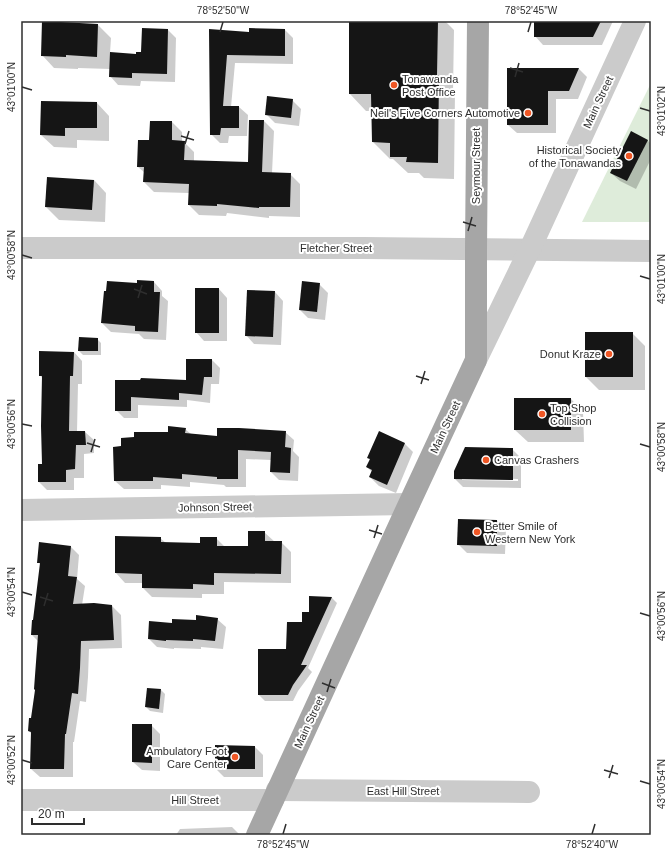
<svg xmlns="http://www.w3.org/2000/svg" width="672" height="856" font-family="Helvetica,sans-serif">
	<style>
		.green { fill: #deecda }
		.shadow { fill: #0003; fill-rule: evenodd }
		.building { fill: #151515 }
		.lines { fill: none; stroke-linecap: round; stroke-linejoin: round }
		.minor { stroke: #cbcbcb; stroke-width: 22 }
		.major { stroke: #a6a6a6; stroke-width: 22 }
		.ticks { fill: none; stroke: #2e2e2e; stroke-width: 1.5 }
		.poi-dot { fill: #f05725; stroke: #fff; stroke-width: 1.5 }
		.labels { text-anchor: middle; stroke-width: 4; stroke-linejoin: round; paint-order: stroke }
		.poi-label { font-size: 11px; fill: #2e2e2e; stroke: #fff; text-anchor: start }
		.street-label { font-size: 11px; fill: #2e2e2e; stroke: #fff }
		.neatline { fill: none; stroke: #2e2e2e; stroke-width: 1.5 }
		.ticks-label { font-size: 10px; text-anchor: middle; fill: #2e2e2e }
	</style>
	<rect width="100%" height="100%" fill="#fff"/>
	<path class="green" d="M651 83V222H582Z"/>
	<g class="shadow">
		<path d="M350 21H445L454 30 453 91 455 93 454 179 424 178 419 173H408L393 159H390L373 142V111H366L350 94Z"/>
		<path d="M535 21H613L602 45H543L535 36Z"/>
		<path d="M43 22 98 25 111 38 110 53 137 55 142 53 168 30 176 38 175 82 141 81 140 86 118 85 110 76V69L78 68V69L54 68 42 55Z"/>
		<path d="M210 30 250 33 285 30 293 38V64L235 63 231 107H239L248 115 247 136H229L228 143H220L211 134Z"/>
		<path d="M508 69H579L587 77 578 99H556V133H517L508 125Z"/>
		<path d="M292 100 301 109 299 126 275 123 266 114Z"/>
		<path d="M97 103 109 116V141L77 140V148L54 147 41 135Z"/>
		<path d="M264 121 274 131 272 173 290 174 300 184V217L269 216V218L227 213 226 216 199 215 189 205V193L154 192 144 182 145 173 138 167 150 141 172 122 182 132V142H184L194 152V162L249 164Z"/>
		<path d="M647 140 651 144V159L636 189 620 181 611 173Z"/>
		<path d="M94 180 106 193 105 222 59 220 46 207Z"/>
		<path d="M154 282 162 291V296L168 301 166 340 144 339 139 334 111 332 102 323 138 284Z"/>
		<path d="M319 284 328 293 325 320 308 318 300 310Z"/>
		<path d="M219 289 227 298V341H204L196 332Z"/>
		<path d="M275 292 283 301 281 345 254 344 246 335Z"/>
		<path d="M586 333H632L645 346V390H599L586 377Z"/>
		<path d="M97 339 101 343V355H83L79 351Z"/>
		<path d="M74 352 82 361V384H78L77 432H85L94 440V453L84 454V478H74V490H47L39 482 43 465V379L40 375Z"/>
		<path d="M212 360 220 368 219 384H211L210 403 187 400V407L138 405V418H124L116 410V381H187Z"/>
		<path d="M571 399 583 412 584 442H528L515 430Z"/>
		<path d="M185 429 191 434 218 437 285 432 294 440 293 451 299 457 298 481 279 480 271 472V460L246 459V487H226L224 485 190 482V487L161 485V489H124L115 481 122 447Z"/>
		<path d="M379 433 405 444 413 452 396 493 379 486 370 477 372 472 367 467 370 460 368 458Z"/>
		<path d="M512 449 521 458V488L463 487 455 479ZM462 478 518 479V481L462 480Z"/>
		<path d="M497 521 506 529 505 554 467 553 458 544Z"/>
		<path d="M264 532 275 542H281L291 552V583L224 582V594H202V598L152 597 143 588V583H125L116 573 160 538 166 543 201 544 216 538 225 547H249Z"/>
		<path d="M71 547 79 555 77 579 85 586 82 605 112 606 121 615 122 648 89 649 88 677 86 702 80 701 74 742H73V777H40L31 769 32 734 29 731 32 720 36 690 39 642 32 635 41 565 38 562Z"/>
		<path d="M310 597 332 598 337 603 308 668 312 672 298 691 293 701H265L259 695 287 650 310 613Z"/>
		<path d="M217 619 226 627 223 649 201 647V649L174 648V649L157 647 149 639 173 624Z"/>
		<path d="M161 690 165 694 163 713 150 711 146 707Z"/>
		<path d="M151 725 160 734V771L142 770 133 762Z"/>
		<path d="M255 747 263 755V777H224L216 769Z"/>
		<path d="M232 827 240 835H176L180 829Z"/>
	</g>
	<g class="building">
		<path d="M42 21 98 24 97 57 66 55V57L41 56Z"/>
		<path d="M349 21H438L437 75H439L438 163 406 162 407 157H390V143L372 142 371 94H349Z"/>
		<path d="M534 21H601L593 37H534Z"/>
		<path d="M142 28 168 29 167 74 132 73V78L109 77 110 52 136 54V52H141Z"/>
		<path d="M249 28 285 29V56L227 55 223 106H239V128H221L220 135H210L209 29 249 32Z"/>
		<path d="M507 68H579L569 91H548V125H507Z"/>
		<path d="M267 96 293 99 291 118 265 115Z"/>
		<path d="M41 101 97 102V128H65V136L40 135Z"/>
		<path d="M249 120H264L262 172 291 173 290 207H259V208L217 204V206L188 205 189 184 143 182 144 167H137L138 140H149L150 121H172V140L185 141 184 160 248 162Z"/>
		<path d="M631 131 648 140 627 181 610 173Z"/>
		<path d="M47 177 94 180 92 210 45 207Z"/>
		<path d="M137 280 154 281V292H160L158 332 135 331V326L101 323 104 291H106L107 281 137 283Z"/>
		<path d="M302 281 320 283 317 312 299 310Z"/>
		<rect x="195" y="288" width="24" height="45"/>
		<path d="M247 290 275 291 273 337 245 336Z"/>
		<rect x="585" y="332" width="48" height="45"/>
		<path d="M79 337 98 338V351H78Z"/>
		<path d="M39 351 74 352 73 376H70L69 431H85L86 445H76L75 469 66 470V482H38V464H42L41 426 42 376H39Z"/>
		<path d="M186 359H212V377H204L202 395 179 393V400L131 397V411H115V380H140L141 378 186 380Z"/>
		<rect x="514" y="398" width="57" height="32"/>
		<path d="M168 426 186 428 185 433 217 436V428H239L286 431 285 447 291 448 290 473 270 472 271 452 238 450V479H217V477L182 474V479L153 477V481H114L113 447 121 446V438L134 437V432H168Z"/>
		<path d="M379 431 405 443 387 485 369 477 372 470 366 467 370 459 367 458Z"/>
		<path d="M465 447 513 448V480L454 479V471Z"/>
		<path d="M458 519 497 520V546L457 545Z"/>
		<path d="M248 531H265V541H282L281 574 214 573V585L193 584V589L142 588V574L115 573V536L161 537V542L200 543V537H217V546H248Z"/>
		<path d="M39 542 71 546 68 576 77 577 73 604 94 603 112 605 114 640 81 641 80 668 78 694 72 693 66 734H65L64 769H30L31 732 28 731 29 718H31L35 690 34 689 38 635H31L32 620H33L40 563H37Z"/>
		<path d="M309 596 332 597 301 665H307L293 685 288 695H258V649H286L287 622H302V612H309Z"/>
		<path d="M196 615 218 618 215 641 193 639V641L166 640V641L148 639 149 621 172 623V619L196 620Z"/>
		<path d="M147 688 161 689 159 709 145 707Z"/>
		<path d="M132 724H152V763L132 762Z"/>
		<path d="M215 745 255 746V769H215Z"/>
	</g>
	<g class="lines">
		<g class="minor">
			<path d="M21 248H364L651 251"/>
			<path d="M476 360 530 249 635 21"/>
			<path d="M21 510 409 504"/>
			<path d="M277 790 529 792"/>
			<path d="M21 800H273"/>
		</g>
		<path class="major" d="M257 835 409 504 476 360V250L478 21"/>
	</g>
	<path class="ticks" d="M220 32 223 22M528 32 531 22M510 68 523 72M515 77 519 63M22 87 32 90M640 108 650 111M181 136 194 140M185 144 189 131M463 222 476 226M468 231 472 217M22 255 32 258M640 276 650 279M134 289 147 294M138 298 142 285M416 376 429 380M421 384 425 371M22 424 32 426M87 443 100 447M640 444 650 447M91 452 95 439M369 530 382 534M374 538 378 525M22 592 32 595M40 597 53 601M44 606 48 593M640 613 650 616M322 683 335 688M327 692 331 679M22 760 32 763M604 770 618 774M609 778 613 765M640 781 650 784M283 834 286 824M592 834 595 824"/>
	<g class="poi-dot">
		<circle cx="394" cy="85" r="4"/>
		<circle cx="528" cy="113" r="4"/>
		<circle cx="629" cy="156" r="4"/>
		<circle cx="609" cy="354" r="4"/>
		<circle cx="542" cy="414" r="4"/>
		<circle cx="486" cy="460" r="4"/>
		<circle cx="477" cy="532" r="4"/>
		<circle cx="235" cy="757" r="4"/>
	</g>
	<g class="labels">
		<g class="poi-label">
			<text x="402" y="83">Tonawanda<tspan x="402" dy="13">Post Office</tspan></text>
			<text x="520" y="117" text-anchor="end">Neil's Five Corners Automotive</text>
			<text x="621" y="154" text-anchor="end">Historical Society<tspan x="621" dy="13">of the Tonawandas</tspan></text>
			<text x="601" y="358" text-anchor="end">Donut Kraze</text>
			<text x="550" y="412">Top Shop<tspan x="550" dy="13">Collision</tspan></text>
			<text x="494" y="464">Canvas Crashers</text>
			<text x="485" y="530">Better Smile of<tspan x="485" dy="13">Western New York</tspan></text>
			<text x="227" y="755" text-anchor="end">Ambulatory Foot<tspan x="227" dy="13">Care Center</tspan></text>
		</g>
		<g class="street-label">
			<text transform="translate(598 102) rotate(-65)" y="4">Main Street</text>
			<text transform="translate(476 166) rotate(-90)" y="4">Seymour Street</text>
			<text x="336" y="252">Fletcher Street</text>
			<text transform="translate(445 427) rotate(-65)" y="4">Main Street</text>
			<text transform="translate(215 507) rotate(-1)" y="4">Johnson Street</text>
			<text transform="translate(309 722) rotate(-65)" y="4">Main Street</text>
			<text x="403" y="795">East Hill Street</text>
			<text x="195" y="804">Hill Street</text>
		</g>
	</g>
	<rect width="672" height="856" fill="none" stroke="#ffffff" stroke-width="44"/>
	<path d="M32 818v6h52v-6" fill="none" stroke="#2e2e2e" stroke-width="2"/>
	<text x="38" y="818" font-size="12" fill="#2e2e2e" stroke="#ffffff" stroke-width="3" paint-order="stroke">20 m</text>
	<rect x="22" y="22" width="628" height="812" class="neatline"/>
	<g class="ticks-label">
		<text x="223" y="14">78°52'50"W</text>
		<text x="531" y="14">78°52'45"W</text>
		<text transform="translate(11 87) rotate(-90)" y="4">43°01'00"N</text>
		<text transform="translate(661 111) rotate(-90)" y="4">43°01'02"N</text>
		<text transform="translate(11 255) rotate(-90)" y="4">43°00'58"N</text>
		<text transform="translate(661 279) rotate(-90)" y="4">43°01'00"N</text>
		<text transform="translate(11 424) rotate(-90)" y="4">43°00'56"N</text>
		<text transform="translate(661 447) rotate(-90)" y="4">43°00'58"N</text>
		<text transform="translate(11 592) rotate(-90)" y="4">43°00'54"N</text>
		<text transform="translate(661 616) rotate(-90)" y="4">43°00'56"N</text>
		<text transform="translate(11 760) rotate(-90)" y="4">43°00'52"N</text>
		<text transform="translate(661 784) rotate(-90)" y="4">43°00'54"N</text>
		<text x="283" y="848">78°52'45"W</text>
		<text x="592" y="848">78°52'40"W</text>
	</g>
</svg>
